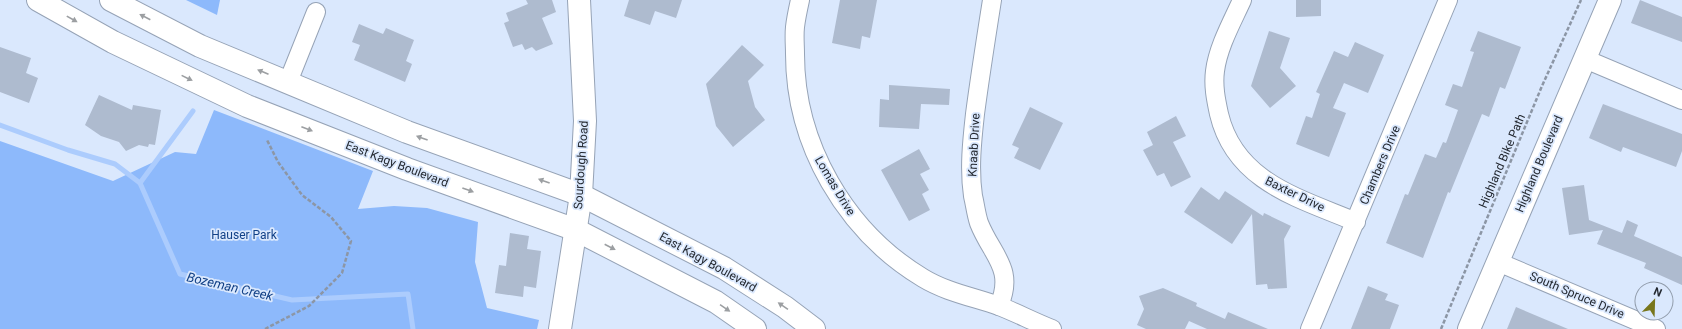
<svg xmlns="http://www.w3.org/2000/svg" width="1682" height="329" font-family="Roboto,sans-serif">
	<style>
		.green { fill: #8db9fb }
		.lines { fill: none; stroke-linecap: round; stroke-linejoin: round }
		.stream { stroke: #acccfd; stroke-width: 5 }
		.building { fill: #aebbcf }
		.minor-casing { stroke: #96a3b6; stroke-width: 20 }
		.tertiary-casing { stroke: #96a3b6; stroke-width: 24 }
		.secondary-casing { stroke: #96a3b6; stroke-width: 24 }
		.path { stroke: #8c96a5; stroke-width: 2.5; stroke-dasharray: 4 2; stroke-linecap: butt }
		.minor { stroke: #fff; stroke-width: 18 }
		.tertiary { stroke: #fff; stroke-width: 22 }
		.secondary { stroke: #fff; stroke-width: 22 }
		.oneway { fill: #9c9fa2 }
		.labels { text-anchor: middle; stroke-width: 3.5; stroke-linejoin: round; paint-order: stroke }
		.street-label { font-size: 12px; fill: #242931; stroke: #dae8fd }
		.park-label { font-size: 12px; fill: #124187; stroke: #dae8fd }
		.water-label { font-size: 13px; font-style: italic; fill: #114086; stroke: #dae8fd }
	</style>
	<rect width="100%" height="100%" fill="#dae8fd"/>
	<g class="green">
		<path d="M186 0H220L217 15Z"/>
		<path d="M214 110 373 171 358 209 394 206 427 208 478 222 475 262 487 308 539 320 537 329H0V141L113 181 175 152 196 154Z"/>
	</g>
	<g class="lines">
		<g class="stream">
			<path d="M0 125 68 150 115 164 140 183 180 274 292 300 408 294 413 329"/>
			<path d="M140 183 193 111"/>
		</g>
	</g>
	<g class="building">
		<path d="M526 0H552L556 12 542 18 553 44 536 51 532 47 525 50 522 44 513 47 504 23 509 21 506 13 528 4Z"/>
		<path d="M629 0H682L676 18 655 11 650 25 624 16Z"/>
		<path d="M840 0H877L870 38 862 36 860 49 832 43Z"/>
		<path d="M1296 0H1321V16L1296 17Z"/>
		<path d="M1640 0 1682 17V42L1631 23Z"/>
		<path d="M359 24 383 34 386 28 414 40 406 61 412 64 405 82 354 60 360 45 352 42Z"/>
		<path d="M1269 31 1290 38 1280 68 1296 86 1270 108 1251 86Z"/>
		<path d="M1478 31 1521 47 1505 89 1500 87 1489 117 1482 114 1450 193 1448 192 1423 258 1386 243 1405 194 1408 195 1425 154 1436 158 1443 142 1446 143 1458 110 1445 105 1453 84 1462 87 1474 52 1470 51Z"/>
		<path d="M1355 42 1384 55 1368 93 1344 83 1333 108 1346 113 1329 157 1296 144 1306 116 1312 118 1320 94 1316 92 1334 51 1348 57Z"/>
		<path d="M742 45 764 65 748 81 755 107 765 120 733 147 716 126 706 84Z"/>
		<path d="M0 47 31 58 26 73 38 78 29 103 0 92Z"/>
		<path d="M889 85 950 89 949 105 921 104 919 129 879 127 880 99 889 100Z"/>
		<path d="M99 95 132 110 133 105 161 110 155 145 149 144 148 147 139 145 126 151 119 142 101 136 85 125Z"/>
		<path d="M1603 104 1682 134V151L1676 167 1623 147 1621 152 1589 138Z"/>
		<path d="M1030 107 1063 123 1040 170 1014 158 1019 148 1012 145Z"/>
		<path d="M1176 116 1186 136 1173 142 1191 177 1171 187 1164 173 1157 176 1143 150 1153 145 1147 132Z"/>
		<path d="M919 149 930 169 920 174 929 190 922 194 930 210 909 221 881 170Z"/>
		<path d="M1584 185 1589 220 1622 233 1627 220 1638 225 1634 236 1682 257V285L1644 268 1646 263 1597 244 1603 230 1569 235 1562 188Z"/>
		<path d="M1201 187 1219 200 1225 191 1263 216 1264 213 1291 226 1284 239 1287 288 1268 289 1267 284 1256 285 1252 214 1232 244 1184 212Z"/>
		<path d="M510 233 529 236 527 249 541 251 536 288 524 286 523 297 495 293 499 265 506 266Z"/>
		<path d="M1368 286 1388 294 1385 300 1399 305 1390 329H1351Z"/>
		<path d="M1163 288 1197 303 1196 306 1225 319 1228 312 1268 329H1207L1189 321 1185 329H1146L1137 325 1144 309 1139 296Z"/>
		<path d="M1516 307 1568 329H1507Z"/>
	</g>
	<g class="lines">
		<defs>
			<g id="minor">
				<path d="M800 0C798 9 796 18 795 27 794 36 795 45 795 54 795 144 845 231 923 278 946 292 973 297 999 306 1017 313 1034 322 1052 329"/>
				<path d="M992 0C986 38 980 76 975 114 972 141 969 169 973 196 975 204 976 214 979 223 992 256 1015 268 999 306"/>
				<path d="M1242 0C1232 22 1218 47 1215 71 1213 86 1216 100 1219 114 1235 182 1299 198 1356 222"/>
				<path d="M1585 59 1682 100"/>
				<path d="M288 82 316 12"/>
				<path d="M1498 262 1656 329"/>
				<path d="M1310 329 1448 0"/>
			</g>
			<path id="tertiary" d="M560 329 581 195 585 121 579 0"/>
			<g id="secondary">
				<path d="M38 0 113 42 247 106 407 169 576 230 716 302 755 329"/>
				<path d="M111 0 200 46 407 132 581 195 724 268 785 307 814 329"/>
				<path d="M1469 329 1610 0"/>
			</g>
		</defs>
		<use href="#minor" class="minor-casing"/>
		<use href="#tertiary" class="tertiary-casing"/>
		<use href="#secondary" class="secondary-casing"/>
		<g class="path">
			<path d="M265 329 309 306 342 273 351 241 331 217 302 195 278 162 267 140"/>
			<path d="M1441 329 1542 86 1581 0"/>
		</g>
		<use href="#minor" class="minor"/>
		<use href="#tertiary" class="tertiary"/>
		<use href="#secondary" class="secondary"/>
	</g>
	<defs><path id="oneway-solid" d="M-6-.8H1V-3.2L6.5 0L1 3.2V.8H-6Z"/></defs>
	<g class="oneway">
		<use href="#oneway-solid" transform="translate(145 17) rotate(-153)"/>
		<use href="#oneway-solid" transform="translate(72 19) rotate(29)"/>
		<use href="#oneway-solid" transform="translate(263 72) rotate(-157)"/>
		<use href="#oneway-solid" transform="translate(187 78) rotate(26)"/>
		<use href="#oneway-solid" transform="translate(307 129) rotate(21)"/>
		<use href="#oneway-solid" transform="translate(422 138) rotate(-160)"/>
		<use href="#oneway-solid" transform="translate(544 181) rotate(-160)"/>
		<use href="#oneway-solid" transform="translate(468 190) rotate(20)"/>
		<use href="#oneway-solid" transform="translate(610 247) rotate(27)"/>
		<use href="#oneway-solid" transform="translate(783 306) rotate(-146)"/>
		<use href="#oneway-solid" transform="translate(725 308) rotate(34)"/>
	</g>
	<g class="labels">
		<g class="street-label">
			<text transform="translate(974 145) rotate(-87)" y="4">Knaab Drive</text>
			<text transform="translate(1502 161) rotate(-67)" y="4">Highland Bike Path</text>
			<text transform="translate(397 164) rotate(21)" y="4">East Kagy Boulevard</text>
			<text transform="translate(1539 164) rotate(-67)" y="4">Highland Boulevard</text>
			<text transform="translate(581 165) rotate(-86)" y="4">Sourdough Road</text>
			<text transform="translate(1380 165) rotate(-67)" y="4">Chambers Drive</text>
			<text transform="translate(835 186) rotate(59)" y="4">Lomas Drive</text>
			<text transform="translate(1295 194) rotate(26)" y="4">Baxter Drive</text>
			<text transform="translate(708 262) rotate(29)" y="4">East Kagy Boulevard</text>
			<text transform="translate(1577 295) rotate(23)" y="4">South Spruce Drive</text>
		</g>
		<g class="park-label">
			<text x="244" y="239">Hauser Park</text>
		</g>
		<g class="water-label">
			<text transform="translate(230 286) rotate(13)" y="5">Bozeman Creek</text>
		</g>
	</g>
	<g transform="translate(1654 301) rotate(23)"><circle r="19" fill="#dae8fd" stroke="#919cab"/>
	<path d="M0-3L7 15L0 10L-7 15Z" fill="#78761c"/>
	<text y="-6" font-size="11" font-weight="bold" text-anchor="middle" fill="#242931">N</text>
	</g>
</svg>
